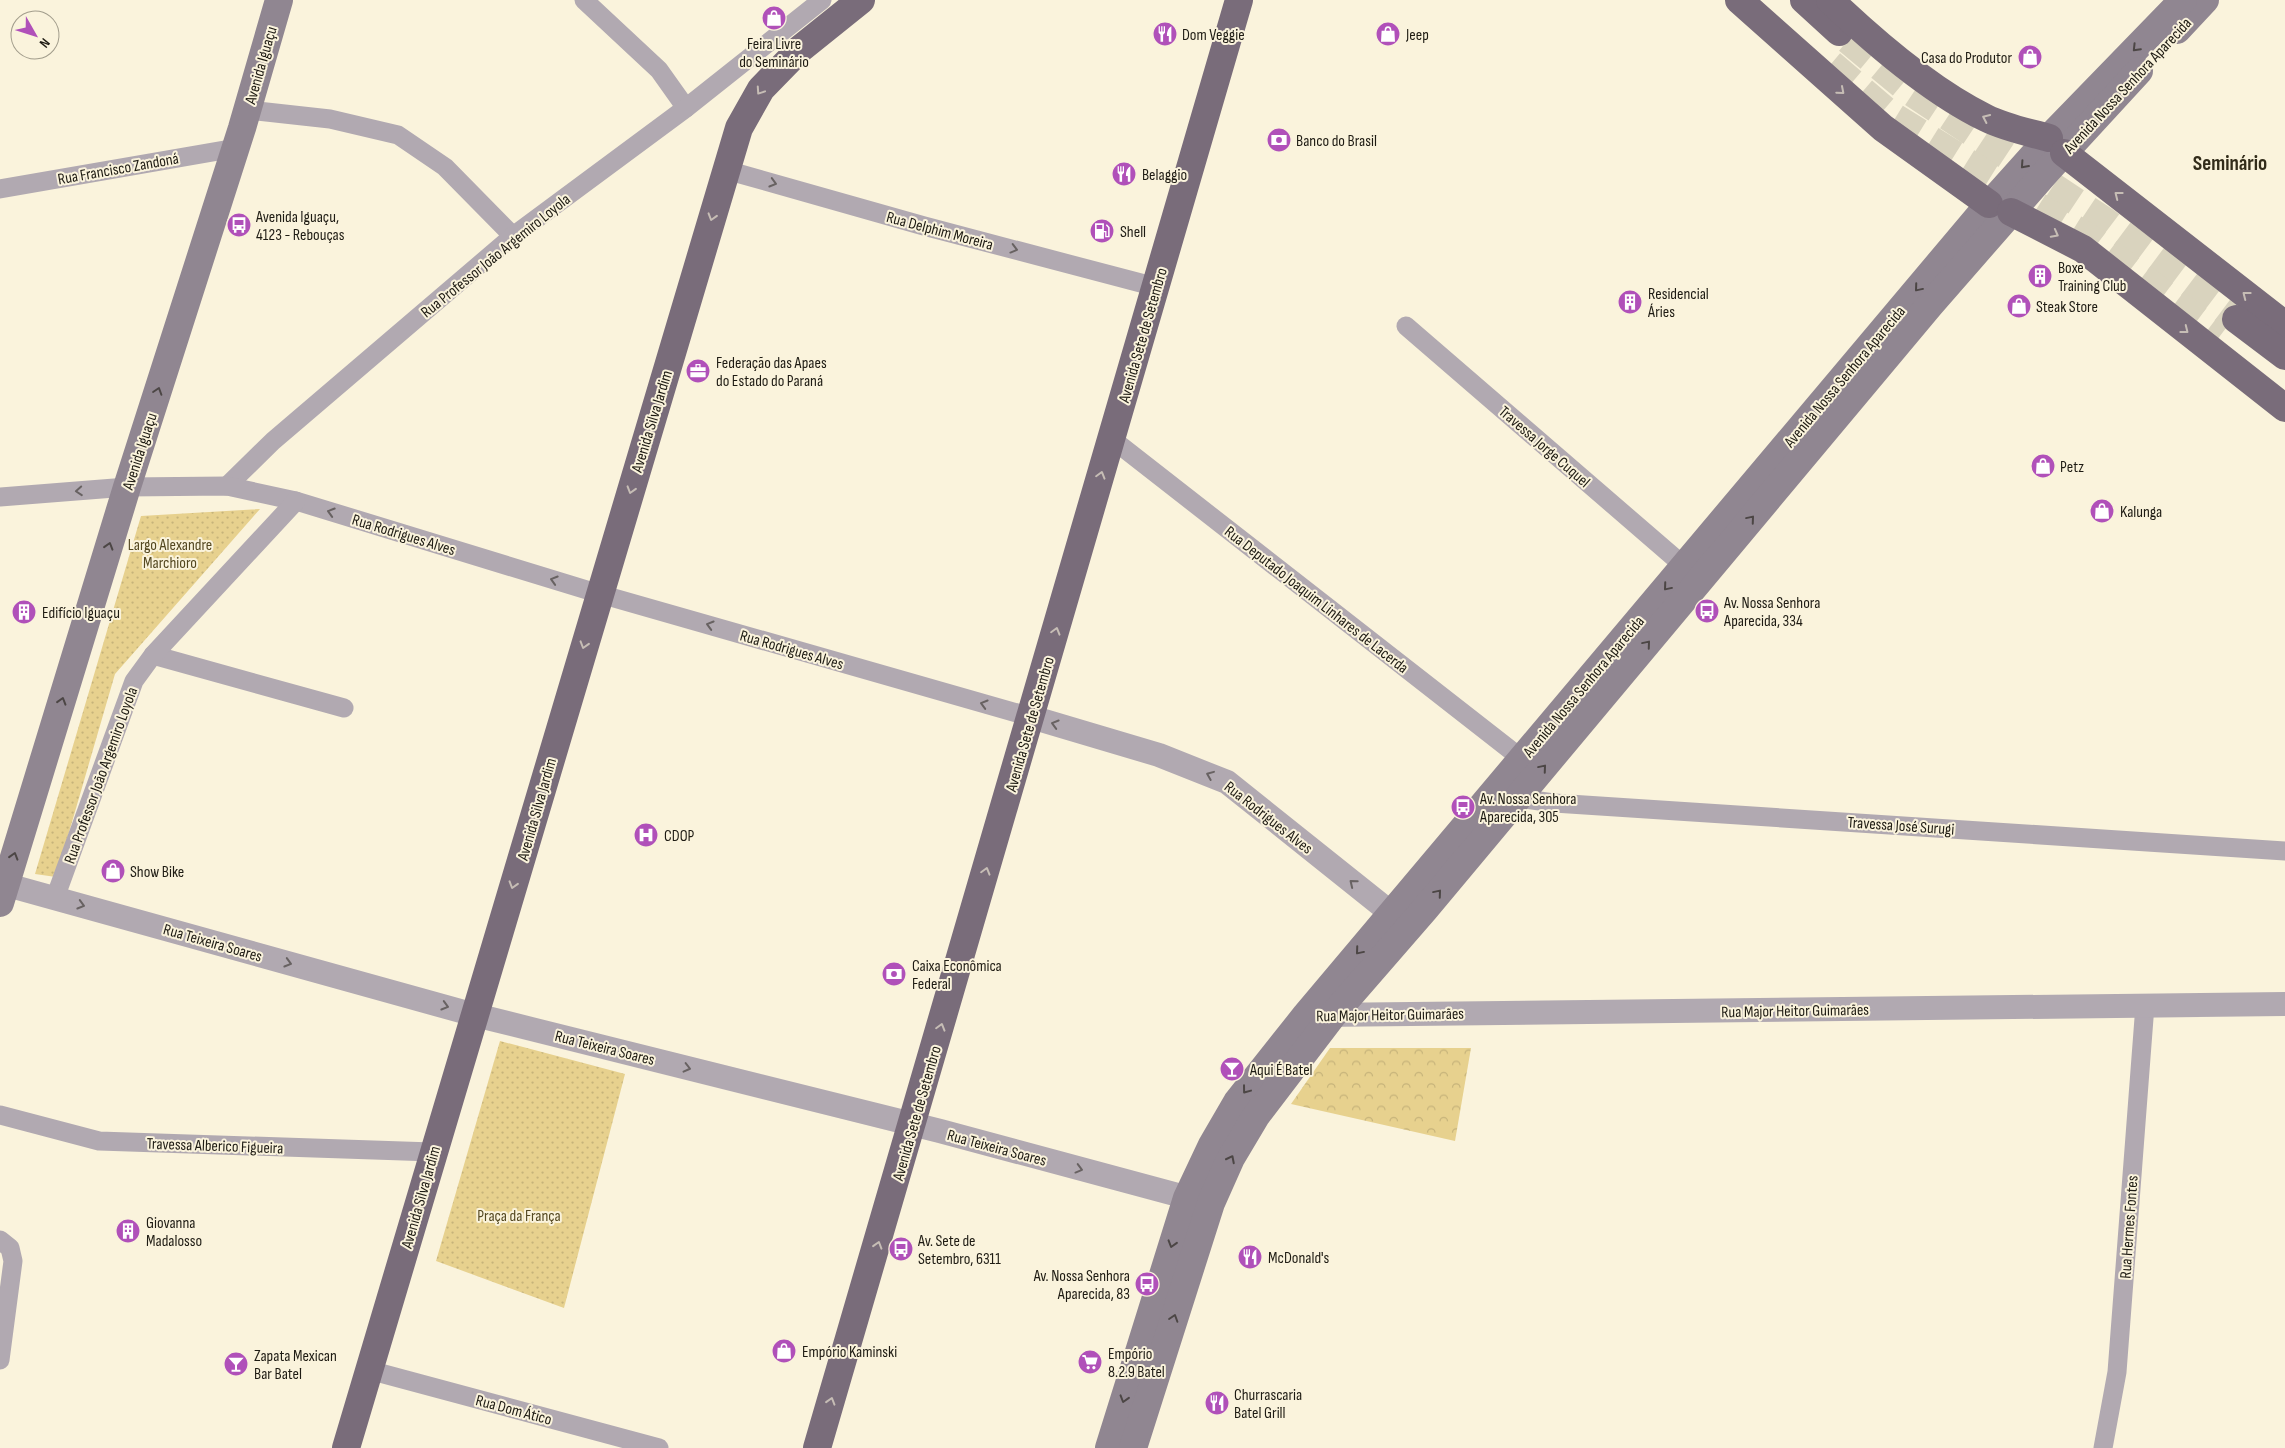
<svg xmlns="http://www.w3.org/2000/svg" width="2285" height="1448" font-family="'Sofia Sans Condensed',sans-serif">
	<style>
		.grass { fill: url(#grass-dots) }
		.forest { fill: url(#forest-crowns) }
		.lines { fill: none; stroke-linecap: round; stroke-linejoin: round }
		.primary-tunnel { stroke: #d9d3be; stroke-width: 28; stroke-dasharray: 28 14; stroke-linecap: butt }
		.minor { stroke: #b1a9b1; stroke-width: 19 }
		.tertiary { stroke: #b1a9b1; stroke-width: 24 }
		.secondary { stroke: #908691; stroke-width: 28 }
		.primary { stroke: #796c7a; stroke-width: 28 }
		.oneway { stroke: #4c4645 }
		.oneway2 { stroke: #c6bdb5 }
		.oneway3 { stroke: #686262 }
		.labels { text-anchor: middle; stroke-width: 4; stroke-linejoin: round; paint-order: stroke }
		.poi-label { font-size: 16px; fill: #1e1b13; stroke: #faf3dc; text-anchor: start }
		.street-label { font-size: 16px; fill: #1e1b13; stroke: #faf3dc }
		.park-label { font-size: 16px; fill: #544821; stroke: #faf3dc }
		.district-label { font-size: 21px; font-weight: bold; fill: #322c1a; stroke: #faf3dc }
	</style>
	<defs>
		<pattern id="grass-dots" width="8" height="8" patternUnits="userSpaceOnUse" patternTransform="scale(1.25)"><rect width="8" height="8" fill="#e7d18e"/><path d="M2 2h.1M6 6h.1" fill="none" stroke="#c6b37a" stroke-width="1.8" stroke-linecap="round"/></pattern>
		<pattern id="forest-crowns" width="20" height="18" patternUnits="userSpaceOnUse" patternTransform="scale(1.25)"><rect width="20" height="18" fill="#e7d18e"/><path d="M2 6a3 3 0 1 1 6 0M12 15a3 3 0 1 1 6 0" fill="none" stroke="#c6b37a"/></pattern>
	</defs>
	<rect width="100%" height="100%" fill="#faf3dc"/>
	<g class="grass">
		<path d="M260 509 115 674 56 877 35 874 141 516Z"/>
		<path d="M500 1041 625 1074 564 1308 436 1261Z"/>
	</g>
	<path class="forest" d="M1330 1048H1471L1455 1141 1291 1104Z"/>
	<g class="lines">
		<g class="primary-tunnel">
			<path d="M1848 40 1908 90 2105 221 2236 319"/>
			<path d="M1831 64 1891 115 2091 239 2220 336"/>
		</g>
		<g class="minor">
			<path d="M584 0 659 70 686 108"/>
			<path d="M248 110 330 119 398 135 445 167 513 236"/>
			<path d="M726 170 924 226 1156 287"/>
			<path d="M0 189 236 148"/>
			<path d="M1406 326 1684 566"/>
			<path d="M1112 439 1522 759"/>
			<path d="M227 486 273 441 513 236 686 108 822 0"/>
			<path d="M0 497 127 487 227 486 296 501 600 594 1031 717"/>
			<path d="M153 655 344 708"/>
			<path d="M1517 798 1554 803 2285 851"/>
			<path d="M55 898 134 681 153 655 296 501"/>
			<path d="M0 1115 99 1141 433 1152"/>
			<path d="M0 1240 10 1248 13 1261 0 1360"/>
			<path d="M369 1370 659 1448"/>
			<path d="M2103 1448 2117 1372 2145 1005"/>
		</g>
		<g class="tertiary">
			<path d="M1031 717 1159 755 1227 782 1391 913 1404 927"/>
			<path d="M0 883 475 1015 940 1131 1204 1202"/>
			<path d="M1319 1015 2285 1004"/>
		</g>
		<g class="secondary">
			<path d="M2177 30 2205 0"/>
			<path d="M0 903 127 487 242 128 279 0"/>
			<path d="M1109 1448 1187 1198 1212 1145 1237 1102 1306 1015 1979 216 2049 138 2183 0"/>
			<path d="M1133 1448 1211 1203 1231 1158 1256 1116 1333 1015 1425 909 1930 305 2047 171 2139 71"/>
		</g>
		<g class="primary">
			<path d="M1739 0 1883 128 1989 204"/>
			<path d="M1804 0 1839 32"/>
			<path d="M1830 0C1873 41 1933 92 1986 118 2006 128 2028 132 2049 138"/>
			<path d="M2064 153 2285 325"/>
			<path d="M2011 212 2083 249 2285 408"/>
			<path d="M2236 319 2285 356"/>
			<path d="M346 1448 739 128 761 89 800 49 861 0"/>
			<path d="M817 1448 1239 0"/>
		</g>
	</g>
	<defs><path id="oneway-chevron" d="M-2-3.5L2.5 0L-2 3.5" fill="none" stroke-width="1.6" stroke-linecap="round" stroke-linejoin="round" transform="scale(1.25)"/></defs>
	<g class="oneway">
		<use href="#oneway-chevron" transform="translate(2136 48) rotate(134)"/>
		<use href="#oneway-chevron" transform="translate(2024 165) rotate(132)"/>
		<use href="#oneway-chevron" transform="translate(1918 288) rotate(130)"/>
		<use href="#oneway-chevron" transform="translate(158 391) rotate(-72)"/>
		<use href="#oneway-chevron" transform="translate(1751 519) rotate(-50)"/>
		<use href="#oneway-chevron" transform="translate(109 546) rotate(-73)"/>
		<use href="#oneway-chevron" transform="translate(1667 587) rotate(130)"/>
		<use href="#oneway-chevron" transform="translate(1647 644) rotate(-50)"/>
		<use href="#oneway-chevron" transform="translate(62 701) rotate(-73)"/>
		<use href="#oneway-chevron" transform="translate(1543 768) rotate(-50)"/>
		<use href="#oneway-chevron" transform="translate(14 856) rotate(-73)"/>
		<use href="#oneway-chevron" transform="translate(1438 893) rotate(-50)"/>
		<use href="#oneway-chevron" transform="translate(1359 951) rotate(130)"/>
		<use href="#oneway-chevron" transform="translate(1246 1090) rotate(127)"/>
		<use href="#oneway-chevron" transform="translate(1231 1159) rotate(-63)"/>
		<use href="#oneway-chevron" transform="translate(1172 1244) rotate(107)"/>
		<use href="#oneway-chevron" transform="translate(1174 1318) rotate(-72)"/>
		<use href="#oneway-chevron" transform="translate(1124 1399) rotate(107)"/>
	</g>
	<g class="oneway2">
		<use href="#oneway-chevron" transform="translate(760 91) rotate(124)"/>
		<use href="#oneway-chevron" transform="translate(1841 91) rotate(41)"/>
		<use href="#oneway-chevron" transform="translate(1986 118) rotate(-155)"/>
		<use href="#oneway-chevron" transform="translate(2118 195) rotate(-142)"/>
		<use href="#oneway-chevron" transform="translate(712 217) rotate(107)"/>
		<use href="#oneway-chevron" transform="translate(2055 234) rotate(28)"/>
		<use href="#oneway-chevron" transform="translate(2246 295) rotate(-142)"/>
		<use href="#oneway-chevron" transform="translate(2185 330) rotate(38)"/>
		<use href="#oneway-chevron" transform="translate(1101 475) rotate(-74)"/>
		<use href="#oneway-chevron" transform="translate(631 490) rotate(107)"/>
		<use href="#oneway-chevron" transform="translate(1056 631) rotate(-74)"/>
		<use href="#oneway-chevron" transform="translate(584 645) rotate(107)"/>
		<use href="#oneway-chevron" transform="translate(986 871) rotate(-74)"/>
		<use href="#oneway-chevron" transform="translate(513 885) rotate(107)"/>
		<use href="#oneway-chevron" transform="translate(941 1027) rotate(-74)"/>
		<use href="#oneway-chevron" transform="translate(878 1245) rotate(-73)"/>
		<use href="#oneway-chevron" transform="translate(831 1401) rotate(-73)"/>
	</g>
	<g class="oneway3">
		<use href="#oneway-chevron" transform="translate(773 183) rotate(16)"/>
		<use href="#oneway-chevron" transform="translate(1014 249) rotate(15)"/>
		<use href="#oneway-chevron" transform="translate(79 491) rotate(176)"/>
		<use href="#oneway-chevron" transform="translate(331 512) rotate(-163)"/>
		<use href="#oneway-chevron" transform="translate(554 580) rotate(-163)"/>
		<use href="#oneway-chevron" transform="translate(710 625) rotate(-164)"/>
		<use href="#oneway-chevron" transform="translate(984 704) rotate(-164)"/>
		<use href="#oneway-chevron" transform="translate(1055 724) rotate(-164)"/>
		<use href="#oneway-chevron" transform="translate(1210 775) rotate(-158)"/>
		<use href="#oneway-chevron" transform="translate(1353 883) rotate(-141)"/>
		<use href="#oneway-chevron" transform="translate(81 905) rotate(16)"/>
		<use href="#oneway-chevron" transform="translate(288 963) rotate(16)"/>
		<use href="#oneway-chevron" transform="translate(445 1006) rotate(16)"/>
		<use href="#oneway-chevron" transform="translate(687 1068) rotate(14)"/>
		<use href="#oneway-chevron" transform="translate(1079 1169) rotate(15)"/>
	</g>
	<defs>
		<symbol id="shop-disc" viewBox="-11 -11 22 22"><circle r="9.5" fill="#b050b9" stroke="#faf3dc"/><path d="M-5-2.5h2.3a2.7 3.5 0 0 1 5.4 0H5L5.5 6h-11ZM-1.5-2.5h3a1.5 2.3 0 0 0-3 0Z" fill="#fff"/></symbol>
		<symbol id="restaurant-disc" viewBox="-11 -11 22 22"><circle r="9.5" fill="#b050b9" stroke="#faf3dc"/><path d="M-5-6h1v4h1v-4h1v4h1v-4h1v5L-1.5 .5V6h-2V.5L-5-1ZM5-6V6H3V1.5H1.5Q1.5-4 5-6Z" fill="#fff"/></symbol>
		<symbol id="bank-disc" viewBox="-11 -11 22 22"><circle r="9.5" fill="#b050b9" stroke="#faf3dc"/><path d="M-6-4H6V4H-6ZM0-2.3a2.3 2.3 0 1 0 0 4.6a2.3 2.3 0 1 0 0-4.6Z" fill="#fff"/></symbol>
		<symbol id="bus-disc" viewBox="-11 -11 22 22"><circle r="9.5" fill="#b050b9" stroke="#faf3dc"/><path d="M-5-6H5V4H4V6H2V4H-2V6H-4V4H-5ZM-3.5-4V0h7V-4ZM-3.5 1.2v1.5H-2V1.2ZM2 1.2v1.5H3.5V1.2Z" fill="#fff"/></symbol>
		<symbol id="fuel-disc" viewBox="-11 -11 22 22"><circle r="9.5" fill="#b050b9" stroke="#faf3dc"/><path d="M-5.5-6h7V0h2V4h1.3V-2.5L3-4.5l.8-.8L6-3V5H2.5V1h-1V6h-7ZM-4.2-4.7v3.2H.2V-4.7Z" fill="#fff"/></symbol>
		<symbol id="building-disc" viewBox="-11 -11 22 22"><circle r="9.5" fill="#b050b9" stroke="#faf3dc"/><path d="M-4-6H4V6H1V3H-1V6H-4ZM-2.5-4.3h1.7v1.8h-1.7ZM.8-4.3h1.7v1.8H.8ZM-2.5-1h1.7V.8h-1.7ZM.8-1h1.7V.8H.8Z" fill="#fff"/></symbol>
		<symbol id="office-disc" viewBox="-11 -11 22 22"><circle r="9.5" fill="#b050b9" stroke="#faf3dc"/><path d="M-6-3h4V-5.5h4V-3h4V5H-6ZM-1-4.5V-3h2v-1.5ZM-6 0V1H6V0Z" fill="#fff"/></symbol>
		<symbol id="hospital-disc" viewBox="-11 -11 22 22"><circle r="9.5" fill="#b050b9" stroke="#faf3dc"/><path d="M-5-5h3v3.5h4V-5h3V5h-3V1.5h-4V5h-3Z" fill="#fff"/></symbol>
		<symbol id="bar-disc" viewBox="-11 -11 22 22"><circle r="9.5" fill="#b050b9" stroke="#faf3dc"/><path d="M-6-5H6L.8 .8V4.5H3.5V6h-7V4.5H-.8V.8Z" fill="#fff"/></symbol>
		<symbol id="supermarket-disc" viewBox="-11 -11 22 22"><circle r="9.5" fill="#b050b9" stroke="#faf3dc"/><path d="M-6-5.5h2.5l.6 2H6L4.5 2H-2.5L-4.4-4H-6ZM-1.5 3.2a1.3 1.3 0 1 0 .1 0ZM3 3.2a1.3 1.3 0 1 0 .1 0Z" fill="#fff"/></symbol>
	</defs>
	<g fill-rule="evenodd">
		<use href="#shop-disc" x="760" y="4" width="28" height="28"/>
		<use href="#restaurant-disc" x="1151" y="20" width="28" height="28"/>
		<use href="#shop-disc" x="1374" y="20" width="28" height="28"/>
		<use href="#shop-disc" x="2016" y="43" width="28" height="28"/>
		<use href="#bank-disc" x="1265" y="126" width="28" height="28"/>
		<use href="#restaurant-disc" x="1110" y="160" width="28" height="28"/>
		<use href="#bus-disc" x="225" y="211" width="28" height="28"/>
		<use href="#fuel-disc" x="1088" y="217" width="28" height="28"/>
		<use href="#building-disc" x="2026" y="262" width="28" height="28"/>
		<use href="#building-disc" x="1616" y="288" width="28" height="28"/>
		<use href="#shop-disc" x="2005" y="292" width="28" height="28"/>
		<use href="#office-disc" x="684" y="357" width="28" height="28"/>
		<use href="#shop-disc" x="2029" y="452" width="28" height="28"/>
		<use href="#shop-disc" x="2088" y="497" width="28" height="28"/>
		<use href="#bus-disc" x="1693" y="597" width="28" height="28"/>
		<use href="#building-disc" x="10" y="598" width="28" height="28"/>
		<use href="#bus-disc" x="1449" y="793" width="28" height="28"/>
		<use href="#hospital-disc" x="632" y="821" width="28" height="28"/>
		<use href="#shop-disc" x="99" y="857" width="28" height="28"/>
		<use href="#bank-disc" x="880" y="960" width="28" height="28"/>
		<use href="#bar-disc" x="1218" y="1055" width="28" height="28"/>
		<use href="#building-disc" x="114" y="1217" width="28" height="28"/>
		<use href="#bus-disc" x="887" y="1235" width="28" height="28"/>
		<use href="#restaurant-disc" x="1236" y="1243" width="28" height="28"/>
		<use href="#bus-disc" x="1133" y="1270" width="28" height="28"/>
		<use href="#shop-disc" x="770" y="1337" width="28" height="28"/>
		<use href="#supermarket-disc" x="1076" y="1348" width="28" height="28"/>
		<use href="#bar-disc" x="222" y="1350" width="28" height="28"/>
		<use href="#restaurant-disc" x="1203" y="1389" width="28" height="28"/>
	</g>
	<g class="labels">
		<g class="poi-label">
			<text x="1182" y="40">Dom Veggie</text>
			<text x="1406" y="40">Jeep</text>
			<text x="774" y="49" text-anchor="middle">Feira Livre<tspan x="774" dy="18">do Seminário</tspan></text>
			<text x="2012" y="63" text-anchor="end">Casa do Produtor</text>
			<text x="1296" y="146">Banco do Brasil</text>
			<text x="1142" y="180">Belaggio</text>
			<text x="256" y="222">Avenida Iguaçu,<tspan x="256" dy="18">4123 - Rebouças</tspan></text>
			<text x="1120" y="237">Shell</text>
			<text x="2058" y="273">Boxe<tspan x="2058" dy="18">Training Club</tspan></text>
			<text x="1648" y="299">Residencial<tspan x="1648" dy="18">Áries</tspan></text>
			<text x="2036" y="312">Steak Store</text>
			<text x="716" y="368">Federação das Apaes<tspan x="716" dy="18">do Estado do Paraná</tspan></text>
			<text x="2060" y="472">Petz</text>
			<text x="2120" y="517">Kalunga</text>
			<text x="1724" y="608">Av. Nossa Senhora<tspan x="1724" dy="18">Aparecida, 334</tspan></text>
			<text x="42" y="618">Edifício Iguaçu</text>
			<text x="1480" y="804">Av. Nossa Senhora<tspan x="1480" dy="18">Aparecida, 305</tspan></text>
			<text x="664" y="841">CDOP</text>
			<text x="130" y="877">Show Bike</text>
			<text x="912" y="971">Caixa Econômica<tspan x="912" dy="18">Federal</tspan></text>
			<text x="1250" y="1075">Aqui É Batel</text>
			<text x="146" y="1228">Giovanna<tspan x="146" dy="18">Madalosso</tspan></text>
			<text x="918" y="1246">Av. Sete de<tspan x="918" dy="18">Setembro, 6311</tspan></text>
			<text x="1268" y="1263">McDonald's</text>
			<text x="1130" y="1281" text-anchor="end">Av. Nossa Senhora<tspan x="1130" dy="18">Aparecida, 83</tspan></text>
			<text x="802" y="1357">Empório Kaminski</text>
			<text x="1108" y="1359">Empório<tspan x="1108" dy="18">8.2.9 Batel</tspan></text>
			<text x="254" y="1361">Zapata Mexican<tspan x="254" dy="18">Bar Batel</tspan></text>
			<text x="1234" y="1400">Churrascaria<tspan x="1234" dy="18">Batel Grill</tspan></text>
		</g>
		<g class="street-label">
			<text transform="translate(260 65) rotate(-74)" y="6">Avenida Iguaçu</text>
			<text transform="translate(2127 85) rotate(-47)" y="6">Avenida Nossa Senhora Aparecida</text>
			<text transform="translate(118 168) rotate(-10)" y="6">Rua Francisco Zandoná</text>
			<text transform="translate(940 230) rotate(15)" y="6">Rua Delphim Moreira</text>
			<text transform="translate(495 255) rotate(-39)" y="6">Rua Professor João Argemiro Loyola</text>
			<text transform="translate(1142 335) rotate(-74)" y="6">Avenida Sete de Setembro</text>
			<text transform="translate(1844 376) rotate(-50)" y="6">Avenida Nossa Senhora Aparecida</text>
			<text transform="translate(651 421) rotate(-73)" y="6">Avenida Silva Jardim</text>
			<text transform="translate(1545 446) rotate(41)" y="6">Travessa Jorge Cuquel</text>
			<text transform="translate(139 451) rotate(-72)" y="6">Avenida Iguaçu</text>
			<text transform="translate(404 534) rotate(17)" y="6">Rua Rodrigues Alves</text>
			<text transform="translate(1317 599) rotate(38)" y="6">Rua Deputado Joaquim Linhares de Lacerda</text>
			<text transform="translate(792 649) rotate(16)" y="6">Rua Rodrigues Alves</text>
			<text transform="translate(1583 686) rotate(-50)" y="6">Avenida Nossa Senhora Aparecida</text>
			<text transform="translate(1029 724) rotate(-74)" y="6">Avenida Sete de Setembro</text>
			<text transform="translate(100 775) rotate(-70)" y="6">Rua Professor João Argemiro Loyola</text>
			<text transform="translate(536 809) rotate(-74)" y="6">Avenida Silva Jardim</text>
			<text transform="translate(1269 817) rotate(38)" y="6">Rua Rodrigues Alves</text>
			<text transform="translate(1901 825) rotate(4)" y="6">Travessa José Surugi</text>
			<text transform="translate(213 942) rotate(16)" y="6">Rua Teixeira Soares</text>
			<text transform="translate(1795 1010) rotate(-1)" y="6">Rua Major Heitor Guimarães</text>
			<text transform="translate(1390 1014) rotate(-1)" y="6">Rua Major Heitor Guimarães</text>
			<text transform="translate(605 1047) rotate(14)" y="6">Rua Teixeira Soares</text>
			<text transform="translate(916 1113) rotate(-74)" y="6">Avenida Sete de Setembro</text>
			<text transform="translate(215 1145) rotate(2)" y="6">Travessa Alberico Figueira</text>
			<text transform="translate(997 1147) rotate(15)" y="6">Rua Teixeira Soares</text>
			<text transform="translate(420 1197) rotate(-74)" y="6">Avenida Silva Jardim</text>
			<text transform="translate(2128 1227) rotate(-86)" y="6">Rua Hermes Fontes</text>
			<text transform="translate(514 1409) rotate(15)" y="6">Rua Dom Ático</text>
		</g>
		<g class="park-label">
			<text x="170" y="550">Largo Alexandre<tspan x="170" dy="18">Marchioro</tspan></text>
			<text x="519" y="1221">Praça da França</text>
		</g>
		<g class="district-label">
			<text x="2230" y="170">Seminário</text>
		</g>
	</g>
	<g transform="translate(35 35) rotate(129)"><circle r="24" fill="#faf3dc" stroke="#a29d8c"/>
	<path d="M0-4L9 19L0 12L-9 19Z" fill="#b050b9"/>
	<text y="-8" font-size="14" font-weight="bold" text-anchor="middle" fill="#1e1b13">N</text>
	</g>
</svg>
